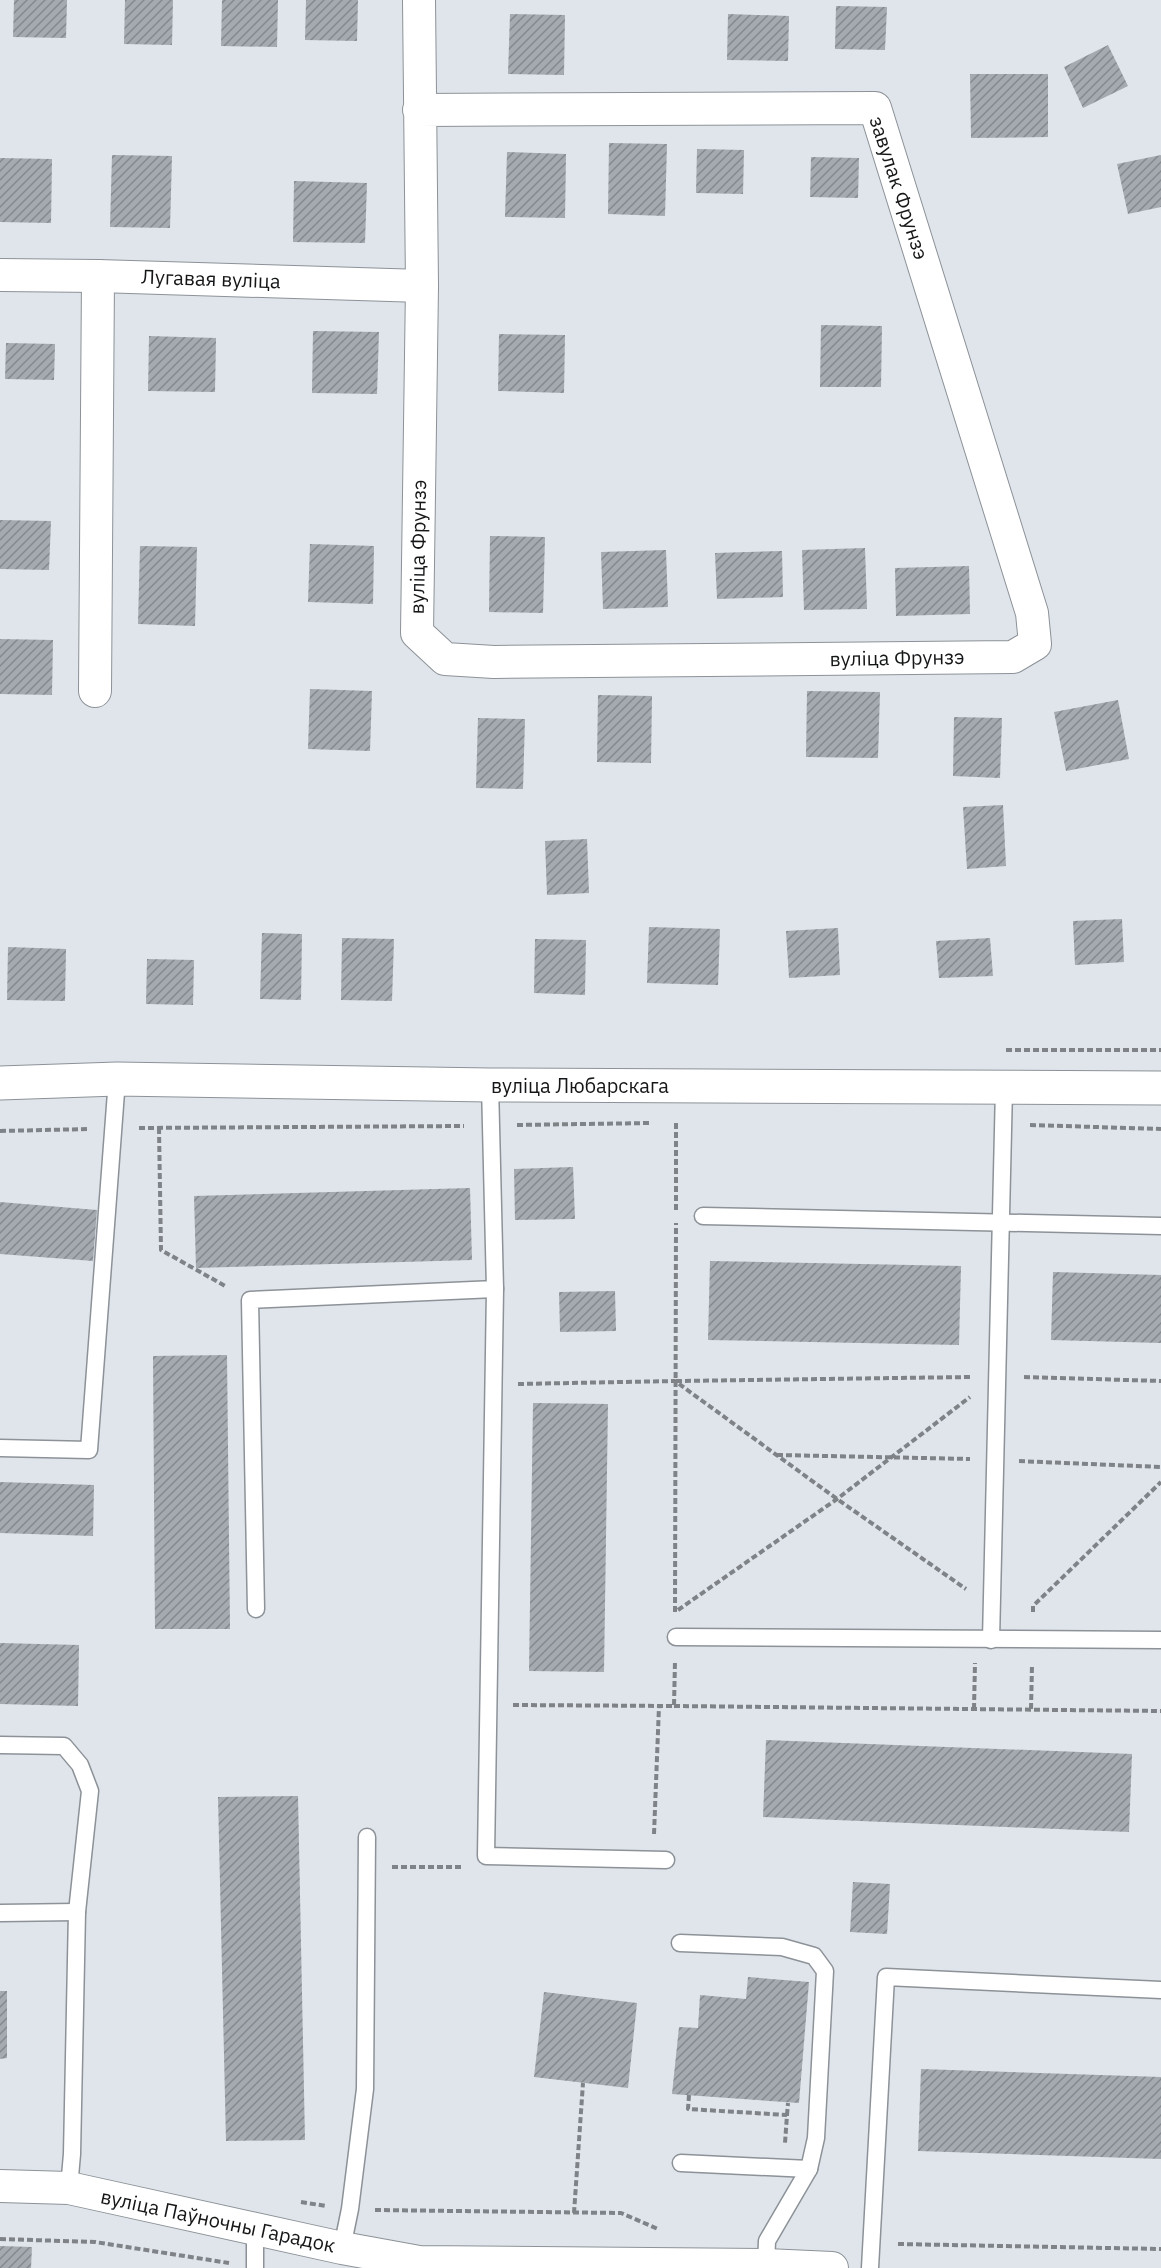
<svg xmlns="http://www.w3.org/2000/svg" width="1161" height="2268" font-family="'IBM Plex Sans',sans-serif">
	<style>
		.building { fill: url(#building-hatch) }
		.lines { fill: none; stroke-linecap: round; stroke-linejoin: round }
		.service-casing { stroke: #8c9298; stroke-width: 19 }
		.minor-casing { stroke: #8c9298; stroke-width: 34 }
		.tertiary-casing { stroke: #8c9298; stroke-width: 35 }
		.path { stroke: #7f8388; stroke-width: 4; stroke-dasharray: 6 3; stroke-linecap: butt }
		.service { stroke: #fff; stroke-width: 16 }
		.minor { stroke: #fff; stroke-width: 32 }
		.tertiary { stroke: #fff; stroke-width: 33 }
		.labels { text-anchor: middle; stroke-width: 4.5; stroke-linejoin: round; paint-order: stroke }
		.street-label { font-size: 20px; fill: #141618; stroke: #fff }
	</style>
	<defs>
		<pattern id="building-hatch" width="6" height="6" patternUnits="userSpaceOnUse" patternTransform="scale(1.5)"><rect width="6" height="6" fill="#a4aab0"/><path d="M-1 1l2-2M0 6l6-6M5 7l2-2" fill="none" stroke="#84898e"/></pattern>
	</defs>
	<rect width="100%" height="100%" fill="#dfe5eb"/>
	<g class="building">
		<path d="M14 0H67L66 38 13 37Z"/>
		<path d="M125 0H173L172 45 124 44Z"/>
		<path d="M222 0H278L277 47 221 46Z"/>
		<path d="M306 0H358L357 41 305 40Z"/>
		<path d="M836 6 887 7 885 50 835 49Z"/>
		<path d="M510 14 565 15 564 75 508 74Z"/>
		<path d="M728 14 789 16 788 61 727 60Z"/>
		<path d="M1108 45 1128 86 1083 108 1064 67Z"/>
		<path d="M970 74H1048V137L971 138Z"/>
		<path d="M609 143 667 144 665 216 608 214Z"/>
		<path d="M697 149 744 150 743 194 696 193Z"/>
		<path d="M507 152 566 154 565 218 505 217Z"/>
		<path d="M112 155 172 156 170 228 110 227Z"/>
		<path d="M1161 155V207L1128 214 1117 164Z"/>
		<path d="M811 157 859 158 858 198 810 197Z"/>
		<path d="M0 158 52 159 51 223 0 222Z"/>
		<path d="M294 181 367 183 365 243 293 242Z"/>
		<path d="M821 325 882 326 881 387H820Z"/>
		<path d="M313 331 379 332 377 394 312 393Z"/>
		<path d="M499 334 565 335 564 393 498 391Z"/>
		<path d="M149 336 216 338 215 392 148 391Z"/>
		<path d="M6 343 55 344 54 380 5 379Z"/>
		<path d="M0 520 51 521 49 570 0 569Z"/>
		<path d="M490 536 545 537 543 613 489 612Z"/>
		<path d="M310 544 374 546 373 604 308 602Z"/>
		<path d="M140 546 197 547 195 626 138 624Z"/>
		<path d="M865 548 867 609 804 610 802 550Z"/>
		<path d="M666 550 668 607 603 609 601 552Z"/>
		<path d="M782 551 783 597 717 599 715 553Z"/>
		<path d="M969 566 970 614 896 616 895 568Z"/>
		<path d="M0 639 53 640 52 695 0 694Z"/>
		<path d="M310 689 372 691 370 751 308 749Z"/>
		<path d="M807 691 880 692 878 758 806 757Z"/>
		<path d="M598 695 652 696 651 763 597 762Z"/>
		<path d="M1118 700 1129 759 1066 771 1054 712Z"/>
		<path d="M954 717 1002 718 1000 778 953 776Z"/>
		<path d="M478 718 525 719 523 789 476 788Z"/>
		<path d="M1003 805 1006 866 967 869 963 807Z"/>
		<path d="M587 839 589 893 547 895 545 841Z"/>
		<path d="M1122 919 1124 962 1075 965 1073 921Z"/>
		<path d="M649 927 720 929 718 985 647 983Z"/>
		<path d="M838 928 840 975 789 978 786 931Z"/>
		<path d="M262 933 302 934 301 1000 260 999Z"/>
		<path d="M342 938 394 939 392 1001 341 1000Z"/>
		<path d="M990 938 993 976 939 978 936 941Z"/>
		<path d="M535 939 586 940 585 995 534 993Z"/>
		<path d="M8 947 66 949 65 1001 7 1000Z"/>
		<path d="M147 959 194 960 193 1005 146 1004Z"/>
		<path d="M573 1167 575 1219 515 1220 514 1169Z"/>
		<path d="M470 1188 472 1260 196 1268 194 1196Z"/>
		<path d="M0 1202 97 1210 93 1261 0 1254Z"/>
		<path d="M710 1261 961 1266 959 1345 708 1340Z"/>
		<path d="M1053 1272 1161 1275V1343L1051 1340Z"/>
		<path d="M615 1291 616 1331 560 1332 559 1292Z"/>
		<path d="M227 1355 230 1629H155L153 1356Z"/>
		<path d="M533 1403 608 1404 604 1672 529 1671Z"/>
		<path d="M0 1482 94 1485 93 1536 0 1533Z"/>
		<path d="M0 1643 79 1645 78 1706 0 1704Z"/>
		<path d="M766 1740 1132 1754 1129 1832 763 1817Z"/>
		<path d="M298 1796 305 2140 226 2141 218 1797Z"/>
		<path d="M853 1882 890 1884 887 1934 850 1932Z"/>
		<path d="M748 1977 809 1982 799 2103 672 2094 679 2027 698 2028 700 1995 746 1999Z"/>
		<path d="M0 1991H7V2058L0 2059Z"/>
		<path d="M544 1992 637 2003 628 2088 534 2077Z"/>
		<path d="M921 2069 1161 2077V2159L918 2151Z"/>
		<path d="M0 2246 32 2247 31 2268H0Z"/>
	</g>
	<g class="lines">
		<defs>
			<g id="service">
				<path d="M703 1216 1161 1226"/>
				<path d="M495 1289 486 1856 666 1860"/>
				<path d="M0 1448 89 1450 117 1079"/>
				<path d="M256 1609 250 1300 495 1289 490 1085"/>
				<path d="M676 1637 1161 1640"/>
				<path d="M991 1640 1004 1088"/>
				<path d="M0 1745 64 1746 80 1765 90 1791 77 1912 72 2154 69 2188"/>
				<path d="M0 1913 77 1912"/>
				<path d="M680 1943 782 1947 814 1956 825 1971 816 2138 809 2169"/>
				<path d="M681 2163 809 2169 767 2241 766 2265"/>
				<path d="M255 2228V2268"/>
				<path d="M342 2248 350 2209 365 2089 367 1837"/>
				<path d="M870 2268 886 1977 1161 1990"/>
			</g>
			<g id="minor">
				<path d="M419 110 875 108 1032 613 1035 644 1013 657 494 662 445 659 417 633 422 286 419 0"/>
				<path d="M0 275 98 276 422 286"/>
				<path d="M95 691 98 276"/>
				<path d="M0 2186 69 2188 342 2248 419 2262 766 2265 832 2268"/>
			</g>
			<path id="tertiary" d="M0 1083 117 1079 490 1085 1161 1088"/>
		</defs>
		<use href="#service" class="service-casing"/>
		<use href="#minor" class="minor-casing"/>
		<use href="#tertiary" class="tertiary-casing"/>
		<g class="path">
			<path d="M1006 1050H1161"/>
			<path d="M676 1123V1210"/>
			<path d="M517 1125 650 1123"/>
			<path d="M1030 1125 1161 1129"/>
			<path d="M139 1128 464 1126"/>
			<path d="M159 1128 161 1250 227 1287"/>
			<path d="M0 1131 89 1129"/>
			<path d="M1024 1377 1161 1381"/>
			<path d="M676 1381 971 1377"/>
			<path d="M518 1384 675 1381 837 1499 966 1589"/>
			<path d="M777 1455 970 1459"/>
			<path d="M1019 1461 1161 1467"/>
			<path d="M678 1610 837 1499 970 1397"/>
			<path d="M675 1612 676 1223"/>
			<path d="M1033 1612V1606L1161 1482"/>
			<path d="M513 1705 674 1706 675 1661"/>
			<path d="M674 1706 1161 1711"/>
			<path d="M974 1709 975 1663"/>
			<path d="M1031 1709 1032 1665"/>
			<path d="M654 1834 659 1706"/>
			<path d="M392 1867H462"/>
			<path d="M689 2095 688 2109 787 2115 785 2143"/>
			<path d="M787 2115 788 2103"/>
			<path d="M301 2202 326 2206"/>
			<path d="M375 2210 621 2213 658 2229"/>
			<path d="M574 2213 583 2083"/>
			<path d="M0 2239 95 2242 229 2263"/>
			<path d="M898 2244 1161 2249"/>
		</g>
		<use href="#service" class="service"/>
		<use href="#minor" class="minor"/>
		<use href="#tertiary" class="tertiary"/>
	</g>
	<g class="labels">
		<g class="street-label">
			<text transform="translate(899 188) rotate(72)" y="7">завулак Фрунзэ</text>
			<text transform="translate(211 279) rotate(2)" y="7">Лугавая вуліца</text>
			<text transform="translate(418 547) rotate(-89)" y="7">вуліца Фрунзэ</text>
			<text transform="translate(897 658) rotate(-1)" y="7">вуліца Фрунзэ</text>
			<text x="580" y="1093">вуліца Любарскага</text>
			<text transform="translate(218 2221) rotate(12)" y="7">вуліца Паўночны Гарадок</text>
		</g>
	</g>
</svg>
